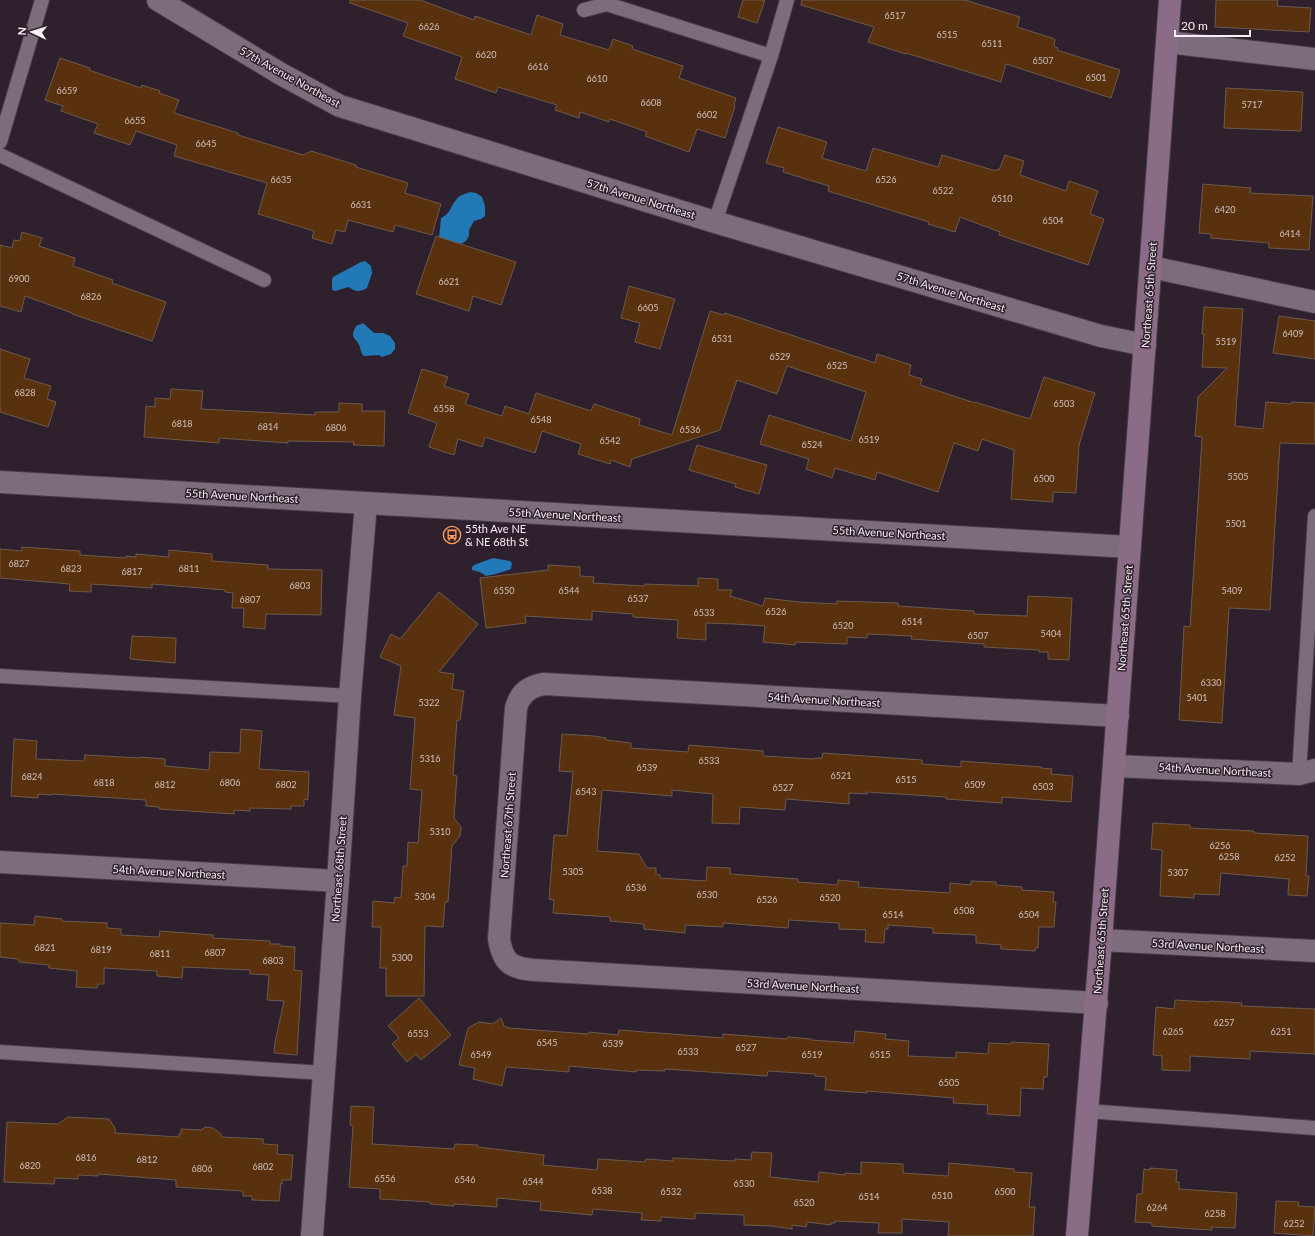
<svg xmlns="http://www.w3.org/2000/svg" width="1315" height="1236" font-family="Lato,sans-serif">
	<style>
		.water { fill: #2179b5 }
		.building { fill: #59310f; stroke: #6c5a4d }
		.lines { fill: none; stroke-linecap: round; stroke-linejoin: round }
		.lane-casing { stroke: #483c47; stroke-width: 16 }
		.street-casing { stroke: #483c47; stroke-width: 24 }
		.secondary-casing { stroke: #483c47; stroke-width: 24 }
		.lane { stroke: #7d6c7b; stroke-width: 14 }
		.street { stroke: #7d6c7b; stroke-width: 22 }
		.secondary { stroke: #8a6c86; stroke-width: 22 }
		.labels { text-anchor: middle; stroke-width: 3; stroke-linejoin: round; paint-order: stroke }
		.number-label { font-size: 9px; fill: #d1c0bd }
		.street-label { font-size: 11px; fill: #f9eff7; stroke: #2e202c }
		.poi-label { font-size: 11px; fill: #f9eff7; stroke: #2e202c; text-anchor: start }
	</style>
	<rect width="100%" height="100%" fill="#2e202c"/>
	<g class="water">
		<path d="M470 192 476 193 482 197 485 206V216L481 219 474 221 469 230V236L466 241 459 245 439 238 441 218C450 214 450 207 456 200 459 195 465 194 470 192Z"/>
		<path d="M365 261 371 266 372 273 367 288C360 292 355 292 349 287L335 291 332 290V280L333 277 361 262Z"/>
		<path d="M363 323 374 333H383L390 336 395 343V349L391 354 382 357 379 355 364 356C361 353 361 351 360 347 356 336 349 340 356 326Z"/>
		<path d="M493 558 510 561 512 563 511 569C507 571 491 575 486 576L480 572 472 570V567L474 565Z"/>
	</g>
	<g class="building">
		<path d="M350 0H420L474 20 475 16 531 35 537 15 563 24 560 35 609 50 613 39 633 46 632 49 683 66 679 78 736 98 734 105 735 106 725 138 697 129 689 152 645 136 647 132 610 119 609 122 580 112 579 118 555 110 557 105 498 87 496 93 455 79 462 57 403 36 408 23 350 3Z"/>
		<path d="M743 0H765L757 23 738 17Z"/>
		<path d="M802 0H965L1020 17 1017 27 1055 39 1054 46 1058 48 1057 50 1120 70 1111 98 1006 64 1001 82 906 53V54L868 42 874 27 801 5Z"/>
		<path d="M1216 0H1278L1277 6 1311 8 1309 32 1215 27Z"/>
		<path d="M60 58 90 68 89 70 141 88 142 85 160 91 159 93 179 100 174 113 238 133V135L303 155 311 151 356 165V167L408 183 405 193 441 204 432 235 395 225 393 232 348 220 345 232 336 230 332 244 312 238 314 231 258 214 267 183 174 156 177 145 136 131 130 145 94 133 98 124 61 111 63 106 45 100Z"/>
		<path d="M1226 88 1303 92 1301 131 1224 128Z"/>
		<path d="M778 127 827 142 822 158 866 171 873 148 938 167 942 155 996 171 997 169 999 170 1005 155 1024 161 1020 175 1066 191 1069 181 1098 191 1090 214 1104 219 1088 265 999 235 1000 232 960 217 955 232 928 224 929 222 828 191 829 186 783 172 784 168 766 163Z"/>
		<path d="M1203 184 1251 188 1250 193 1313 196 1309 250 1269 248V243L1211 238V234L1199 233Z"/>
		<path d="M22 232 42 238 39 246 75 258 73 266 113 280 112 283 166 302 152 341 72 314V313L25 296 21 312 0 306V245L12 248 14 240 20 241Z"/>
		<path d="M436 236 516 262 501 305 473 296 469 311 416 294Z"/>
		<path d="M629 286 675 299 660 349 635 342 640 323 621 318Z"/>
		<path d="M1204 307 1243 309 1235 426 1263 429 1266 402 1291 404 1292 402 1315 403V444L1280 443 1270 610 1229 608 1222 723 1179 720 1184 626 1190 627 1198 504 1202 437 1195 436 1198 397 1227 368 1202 367 1204 334H1202Z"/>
		<path d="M710 311 724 315 725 313 875 363 877 354 911 365 909 375 922 379 920 385 975 403V402L1030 419 1044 377 1095 393 1079 445 1076 493 1053 492V502L1011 499 1014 450 982 439 978 451 954 443 938 492 877 472 875 480 835 468 832 478 806 469 809 459 760 444 769 415 851 441 866 392 787 366 777 394 737 380 720 430 632 459 630 467 611 460 610 464 578 454 581 444 542 431 535 453 485 437 482 447 458 439 454 455 429 447 437 423 408 413 422 369 448 377 444 386 469 394 465 404 502 416 505 406 529 414 536 393 591 411 594 404 640 419 639 425 672 435Z"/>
		<path d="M1279 316 1315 321V359L1273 353Z"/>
		<path d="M0 349 30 359 24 378 51 386 47 399 56 402 48 427 0 412Z"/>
		<path d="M171 389 203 391 201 409 315 415V412H339V403L362 404V411H385L384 446 353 445 354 442 288 441V443L219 438V443L144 437 146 406 155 407V398L170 399Z"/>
		<path d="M697 445 767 465 759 494 735 487 736 484 689 470Z"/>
		<path d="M22 547 80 551V555L126 558V556L136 557V554L169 557V550L212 554V561L268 565V569L322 570 321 615 266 614 265 629 243 627 244 608H232L233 593 225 592V590L152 584V588L91 584V592L69 591 70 584 0 578V549L22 551Z"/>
		<path d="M548 565 580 567V576L594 577 593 583 644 586 645 584 698 586V578L718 579V590H732L730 596 763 606 765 598 799 602 837 604V601L898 603V606L974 611V614L1027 616 1028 596 1072 598 1069 660 1048 659V652H1039V650L984 647V644L911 639 912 636 867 634V638L847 637V644L796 642 795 645 763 642 765 626 734 624 706 623V640L677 638 678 620 633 617V614L592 611V620L525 616 526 623 486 628 480 578 548 570Z"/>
		<path d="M439 592 478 624 439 672 454 674 452 689 464 691 460 720H457L453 775 457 776 454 818 461 827 460 836 452 846 448 902H445L443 927 425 926 424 996H386V968H380L381 927H372L373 901 394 903 395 897 401 898 403 866H407L408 842 418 843 422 790 410 789 415 718 394 715 401 666 380 657 391 634 400 639Z"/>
		<path d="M132 636 176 638 175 663 130 659Z"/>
		<path d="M241 729 262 731 259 769 309 772 308 800 304 799V806H291V809L250 808V811L234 810V814L159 809V807L146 806V800L52 794V795L38 794V798L11 796 14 739 37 741 36 759 84 761 85 755 140 758V757L165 759V766L209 770 210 752 240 753Z"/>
		<path d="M562 734 594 736 606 738V740L631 743V748L688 752 689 745 763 751V756L814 759 815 758H822L823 753 922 760V764L961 767V761L1042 767 1041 768 1052 769 1051 774 1073 776 1071 802 1002 797V803L946 799V797L867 792V794L849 793V804L786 799 785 810 740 807 739 824 712 823 713 794 672 790V796L602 790 597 851 639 854 647 868H656V874L660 875V878L706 881 707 867 730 868V874L798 879V882L838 885V880L859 882 858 887 950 893V883L971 885V881L996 882V885L1022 887V890L1054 892 1053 902H1056L1054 927H1039L1038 948H1035V951L1001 949V945L976 943V935L933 933V928L888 925V929H885L884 943 865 942 866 930 839 929V923L789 920 788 928 723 923V927L685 925V933L644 929V924L610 921V917L553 913 554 900 549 899 554 835 567 836 573 772 559 771Z"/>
		<path d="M1153 823 1190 825V828L1254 831V833L1308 836 1306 876H1309L1307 896 1288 895 1289 879 1221 873 1219 895 1194 894V898L1160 896 1162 850 1151 849Z"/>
		<path d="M35 916 62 919V921L107 923V928L121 929V935L159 937 160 931 213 935V938L270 941V944H280V946L295 947 294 970 302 971 297 1055 274 1053 275 1042 284 1001 267 1000 269 975 250 974V970L183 967 182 978 157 976V971L104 968V984H98L97 988 76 987 77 971 49 968V965L19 962V959L0 957V923L34 925Z"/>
		<path d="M419 998 451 1035 421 1060 416 1054 407 1062 392 1044 399 1038 388 1026Z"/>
		<path d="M1175 1000 1209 1002 1210 1001 1242 1003 1241 1006 1315 1009V1054L1250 1051V1059L1190 1056V1071L1162 1070V1056L1153 1055 1156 1007 1174 1009Z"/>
		<path d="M501 1018 504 1026 509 1028 588 1034 589 1032 618 1035 619 1030 723 1038V1034L787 1039 788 1037 811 1039V1040L854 1043 855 1031 886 1034 885 1039 909 1041 908 1056 956 1058V1052L988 1054 989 1043 1011 1044V1042L1049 1044 1047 1077H1044L1043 1089 1021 1088 1020 1116 987 1114 988 1105 953 1103 954 1098 867 1091V1093L825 1090 826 1077 815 1076V1074L768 1071 767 1076 665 1069V1071L637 1070 636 1072 569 1066V1072L506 1067 502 1086 473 1079 475 1068 459 1065 468 1028 479 1022 493 1024Z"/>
		<path d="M351 1106 374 1107 372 1144 454 1149 455 1144 478 1145V1147L544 1155 543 1165 597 1170 598 1159 645 1162 646 1159 673 1161V1158L735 1161V1159L751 1160 752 1152 772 1153 770 1177 818 1182 819 1172 845 1175V1173L861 1174V1162L903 1164V1173L948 1176 949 1163 1014 1169V1172L1032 1173 1029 1207H1035L1033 1236H948L949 1222 902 1219V1233H878L879 1223 835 1221V1223H831V1225L807 1222 806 1227 792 1225V1229L771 1226 744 1225V1215L695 1213V1219L661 1217V1221L641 1220 642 1213 593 1209 592 1215 540 1210 541 1202 497 1198V1207L454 1204V1206L430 1204V1202L380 1199V1189L349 1187 353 1126 350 1125Z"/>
		<path d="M68 1117 109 1119 115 1128V1133L179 1137V1134H181V1129L201 1130 205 1127 213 1128 221 1134V1137L263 1139V1144L278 1145 277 1154 293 1155 291 1180H282V1184L281 1183 279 1201 252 1200V1196H243V1191L176 1187V1180L98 1174V1176L78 1175V1179L55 1178 54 1184 4 1182 7 1122 58 1124Z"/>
		<path d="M1150 1168 1177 1170 1176 1182H1179V1189L1237 1193 1235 1228 1211 1227 1212 1230 1194 1229 1152 1226V1223L1135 1222 1137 1194H1142L1144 1169 1150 1170Z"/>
		<path d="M1276 1201 1299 1202 1298 1206 1315 1207 1313 1236 1274 1233Z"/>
	</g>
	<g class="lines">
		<defs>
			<g id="lane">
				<path d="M584 10 607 4 771 56"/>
				<path d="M0 142 42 0"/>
				<path d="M0 155 264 280"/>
				<path d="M715 222 771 56 787 0"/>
				<path d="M0 676 350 696"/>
				<path d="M1299 774 1315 516"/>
				<path d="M0 1052 324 1073"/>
				<path d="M1087 1111 1315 1128"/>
			</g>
			<g id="street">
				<path d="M158 0 281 74 340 106 715 222 1101 336 1145 345"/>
				<path d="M1167 42 1315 59"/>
				<path d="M1151 267 1315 302"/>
				<path d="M0 482 1130 547"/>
				<path d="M1114 766 1299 774 1315 770"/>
				<path d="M0 862 338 881"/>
				<path d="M1101 940 1315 951"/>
				<path d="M1097 1003 534 970C511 968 503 963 499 939L516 708C520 693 530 686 544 684L1118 716"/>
				<path d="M312 1236 338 881 350 696 366 503"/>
			</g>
			<path id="secondary" d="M1077 1236 1101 940 1170 0"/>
		</defs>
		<use href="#lane" class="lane-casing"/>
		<use href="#street" class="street-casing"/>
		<use href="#secondary" class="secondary-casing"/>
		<use href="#lane" class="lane"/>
		<use href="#street" class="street"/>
		<use href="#secondary" class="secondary"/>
	</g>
	<defs>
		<symbol id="bus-ring" viewBox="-11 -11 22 22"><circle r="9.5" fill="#2e202c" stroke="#ff9b5a" stroke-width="1.5"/><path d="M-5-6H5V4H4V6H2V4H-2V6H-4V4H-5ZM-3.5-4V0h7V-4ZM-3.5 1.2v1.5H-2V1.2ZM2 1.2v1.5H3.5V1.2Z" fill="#ff9b5a"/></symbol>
	</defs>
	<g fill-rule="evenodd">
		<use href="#bus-ring" x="442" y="525" width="20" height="20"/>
	</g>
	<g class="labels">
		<g class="number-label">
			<text x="895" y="19">6517</text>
			<text x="429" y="30">6626</text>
			<text x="947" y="38">6515</text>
			<text x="992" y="47">6511</text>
			<text x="486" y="58">6620</text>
			<text x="1043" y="64">6507</text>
			<text x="538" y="70">6616</text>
			<text x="1096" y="81">6501</text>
			<text x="597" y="82">6610</text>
			<text x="67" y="94">6659</text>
			<text x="651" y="106">6608</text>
			<text x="1252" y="108">5717</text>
			<text x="707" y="118">6602</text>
			<text x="135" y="124">6655</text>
			<text x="206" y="147">6645</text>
			<text x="281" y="183">6635</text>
			<text x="886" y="183">6526</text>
			<text x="943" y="194">6522</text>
			<text x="1002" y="202">6510</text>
			<text x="361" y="208">6631</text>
			<text x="1225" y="213">6420</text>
			<text x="1053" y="224">6504</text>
			<text x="1290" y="237">6414</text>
			<text x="19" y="282">6900</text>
			<text x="449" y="285">6621</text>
			<text x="91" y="300">6826</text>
			<text x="648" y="311">6605</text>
			<text x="1293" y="337">6409</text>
			<text x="722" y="342">6531</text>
			<text x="1226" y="345">5519</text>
			<text x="780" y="360">6529</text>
			<text x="837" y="369">6525</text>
			<text x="25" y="396">6828</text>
			<text x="1064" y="407">6503</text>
			<text x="444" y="412">6558</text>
			<text x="541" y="423">6548</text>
			<text x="182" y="427">6818</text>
			<text x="268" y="430">6814</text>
			<text x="336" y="431">6806</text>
			<text x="690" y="433">6536</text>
			<text x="869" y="443">6519</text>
			<text x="610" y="444">6542</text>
			<text x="812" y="448">6524</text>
			<text x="1238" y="480">5505</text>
			<text x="1044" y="482">6500</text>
			<text x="1236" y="527">5501</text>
			<text x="19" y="567">6827</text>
			<text x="71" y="572">6823</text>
			<text x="189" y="572">6811</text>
			<text x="132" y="575">6817</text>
			<text x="300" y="589">6803</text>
			<text x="504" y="594">6550</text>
			<text x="569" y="594">6544</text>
			<text x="1232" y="594">5409</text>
			<text x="638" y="602">6537</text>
			<text x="250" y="603">6807</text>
			<text x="776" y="615">6526</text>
			<text x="704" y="616">6533</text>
			<text x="912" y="625">6514</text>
			<text x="843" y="629">6520</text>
			<text x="1051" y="637">5404</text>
			<text x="978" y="639">6507</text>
			<text x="1211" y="686">6330</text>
			<text x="1197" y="701">5401</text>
			<text x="429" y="706">5322</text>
			<text x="430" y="762">5316</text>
			<text x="709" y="764">6533</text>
			<text x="647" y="771">6539</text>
			<text x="841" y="779">6521</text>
			<text x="32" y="780">6824</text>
			<text x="906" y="783">6515</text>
			<text x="104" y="786">6818</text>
			<text x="230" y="786">6806</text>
			<text x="165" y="788">6812</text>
			<text x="286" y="788">6802</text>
			<text x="975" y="788">6509</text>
			<text x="1043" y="790">6503</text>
			<text x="783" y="791">6527</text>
			<text x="586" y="795">6543</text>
			<text x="440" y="835">5310</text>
			<text x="1220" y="849">6256</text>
			<text x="1229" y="860">6258</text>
			<text x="1285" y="861">6252</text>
			<text x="573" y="875">5305</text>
			<text x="1178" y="876">5307</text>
			<text x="636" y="891">6536</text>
			<text x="707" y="898">6530</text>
			<text x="425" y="900">5304</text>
			<text x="830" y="901">6520</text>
			<text x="767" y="903">6526</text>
			<text x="964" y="914">6508</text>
			<text x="893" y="918">6514</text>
			<text x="1029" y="918">6504</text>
			<text x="45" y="951">6821</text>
			<text x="101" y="953">6819</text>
			<text x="215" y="956">6807</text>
			<text x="160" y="957">6811</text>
			<text x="402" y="961">5300</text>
			<text x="273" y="964">6803</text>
			<text x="1224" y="1026">6257</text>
			<text x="1173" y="1035">6265</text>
			<text x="1281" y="1035">6251</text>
			<text x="418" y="1037">6553</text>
			<text x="547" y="1046">6545</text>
			<text x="613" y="1047">6539</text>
			<text x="746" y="1051">6527</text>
			<text x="688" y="1055">6533</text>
			<text x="481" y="1058">6549</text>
			<text x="812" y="1058">6519</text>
			<text x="880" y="1058">6515</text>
			<text x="949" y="1086">6505</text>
			<text x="86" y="1161">6816</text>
			<text x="147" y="1163">6812</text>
			<text x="30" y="1169">6820</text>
			<text x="263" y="1170">6802</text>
			<text x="202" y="1172">6806</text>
			<text x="385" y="1182">6556</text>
			<text x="465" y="1183">6546</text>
			<text x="533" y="1185">6544</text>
			<text x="744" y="1187">6530</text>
			<text x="602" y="1194">6538</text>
			<text x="671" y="1195">6532</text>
			<text x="1005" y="1195">6500</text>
			<text x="942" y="1199">6510</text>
			<text x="869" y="1200">6514</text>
			<text x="804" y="1206">6520</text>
			<text x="1157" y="1211">6264</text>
			<text x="1215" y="1217">6258</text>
			<text x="1294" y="1227">6252</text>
		</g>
		<g class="street-label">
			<text transform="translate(290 77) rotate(29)" y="4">57th Avenue Northeast</text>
			<text transform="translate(641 199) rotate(17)" y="4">57th Avenue Northeast</text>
			<text transform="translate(951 292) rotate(17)" y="4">57th Avenue Northeast</text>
			<text transform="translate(1149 295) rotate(-86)" y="4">Northeast 65th Street</text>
			<text transform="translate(242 496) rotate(3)" y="4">55th Avenue Northeast</text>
			<text transform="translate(565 515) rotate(3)" y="4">55th Avenue Northeast</text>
			<text transform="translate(889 533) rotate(3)" y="4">55th Avenue Northeast</text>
			<text transform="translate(1125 618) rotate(-86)" y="4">Northeast 65th Street</text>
			<text transform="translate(824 700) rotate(3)" y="4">54th Avenue Northeast</text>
			<text transform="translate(1215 770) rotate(3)" y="4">54th Avenue Northeast</text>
			<text transform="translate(508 825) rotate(-86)" y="4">Northeast 67th Street</text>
			<text transform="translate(339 869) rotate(-86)" y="4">Northeast 68th Street</text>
			<text transform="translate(169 872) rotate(3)" y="4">54th Avenue Northeast</text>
			<text transform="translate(1101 941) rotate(-86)" y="4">Northeast 65th Street</text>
			<text transform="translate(1208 946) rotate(3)" y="4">53rd Avenue Northeast</text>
			<text transform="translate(803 986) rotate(3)" y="4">53rd Avenue Northeast</text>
		</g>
		<g class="poi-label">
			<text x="465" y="533">55th Ave NE<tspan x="465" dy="13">&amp; NE 68th St</tspan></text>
		</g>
	</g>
	<g transform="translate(32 32) rotate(274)" stroke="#2e202c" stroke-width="3" paint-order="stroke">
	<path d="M0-3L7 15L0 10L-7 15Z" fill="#f9eff7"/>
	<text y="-6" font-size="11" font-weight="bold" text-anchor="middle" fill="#f9eff7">N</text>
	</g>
	<path d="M1175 30v6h75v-6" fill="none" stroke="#f9eff7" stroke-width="2"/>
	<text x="1181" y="30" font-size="12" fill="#f9eff7" stroke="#2e202c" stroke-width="3" paint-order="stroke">20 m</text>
</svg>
